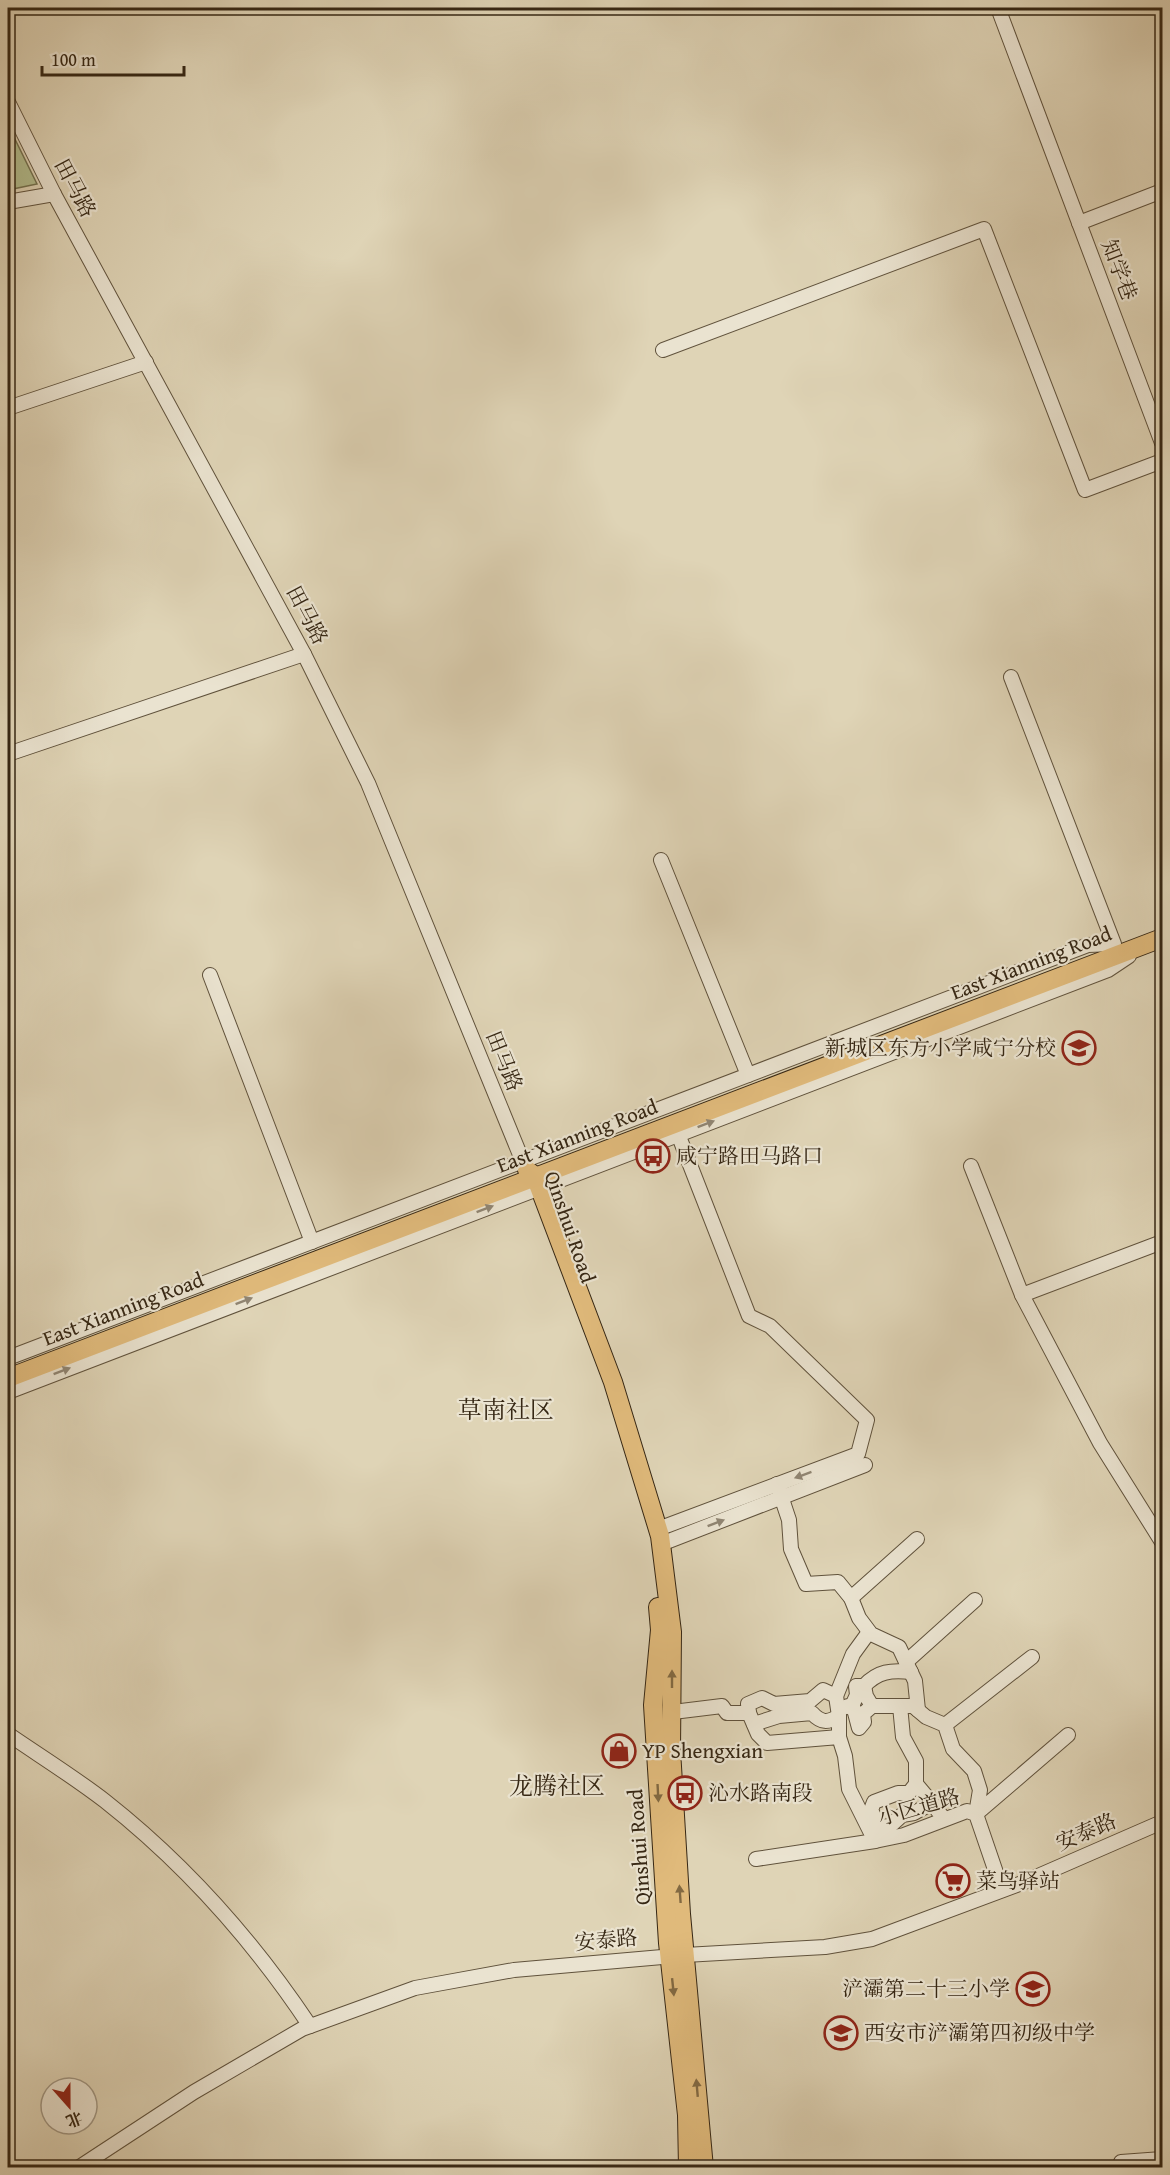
<svg xmlns="http://www.w3.org/2000/svg" width="1170" height="2175" font-family="'Gentium Book Plus','Noto Serif SC',serif">
	<style>
		.green { fill: #b2bc8d; stroke: #747250; stroke-width: 1.5 }
		.lines { fill: none; stroke-linecap: round; stroke-linejoin: round }
		.minor-casing { stroke: #60523c; stroke-width: 16 }
		.major-casing { stroke: #362714; stroke-width: 20 }
		.minor { stroke: #eae3d0; stroke-width: 14 }
		.major { stroke: #e0ba7b; stroke-width: 18 }
		.oneway { fill: #908572 }
		.oneway2 { fill: #826942 }
		.labels { text-anchor: middle; stroke-width: 4.5; stroke-linejoin: round; paint-order: stroke }
		.street-label { font-size: 21px; fill: #362714; stroke: #eae3d0 }
		.poi-label { font-size: 21px; fill: #362714; stroke: #eae3d0; text-anchor: start }
		.quarter-label { font-size: 24px; fill: #362714; stroke: #eae3d0 }
	</style>
	<rect width="100%" height="100%" fill="#dfd4b6"/>
	<filter id="stains"><feTurbulence type="fractalNoise" baseFrequency=".00333" numOctaves="4"/><feColorMatrix values="0 0 0 0 .2 0 0 0 0 .09 0 0 0 0 .02 0 0 0 .5 -.17"/></filter>
	<radialGradient id="worn" r=".72"><stop offset=".6" stop-color="#630" stop-opacity="0"/><stop offset="1" stop-color="#630" stop-opacity=".3"/></radialGradient>
	<path class="green" d="M8 125 37 184 8 190Z"/>
	<g class="lines">
		<defs>
			<g id="minor">
				<path d="M998 8 1162 443"/>
				<path d="M8 102 54 194 304 654 368 783 525 1167"/>
				<path d="M8 202 54 194"/>
				<path d="M1079 223 1162 191"/>
				<path d="M663 350 984 229 1085 490 1162 461"/>
				<path d="M8 408 146 362"/>
				<path d="M8 754 304 654"/>
				<path d="M661 860 748 1075"/>
				<path d="M210 975 312 1242"/>
				<path d="M971 1166 1022 1295 1100 1443 1162 1542"/>
				<path d="M1022 1295 1162 1242"/>
				<path d="M8 1358 1088 945 1114 944 1011 677"/>
				<path d="M8 1392 1108 970 1129 956"/>
				<path d="M777 1484 789 1520 791 1549 806 1584 838 1582 851 1598 859 1618 871 1634 899 1647 915 1681 918 1710"/>
				<path d="M658 1529 858 1454 867 1420 770 1326 749 1316 678 1134"/>
				<path d="M661 1544 865 1465"/>
				<path d="M851 1598 917 1539"/>
				<path d="M906 1662 975 1600"/>
				<path d="M864 1686C878 1671 891 1670 911 1672"/>
				<path d="M836 1696 853 1654 869 1632"/>
				<path d="M900 1706 903 1737 916 1761V1784"/>
				<path d="M851 1708 857 1695 856 1686H864L866 1696 872 1706"/>
				<path d="M840 1709 848 1706 854 1709 859 1728 864 1722 863 1714 872 1706H913L926 1717 945 1725 953 1749 974 1771 980 1790 976 1814 1068 1735"/>
				<path d="M673 1712 722 1706 727 1713H749L758 1734 767 1743 839 1737 845 1756 849 1789 875 1841 904 1835 967 1811 976 1814 1002 1890"/>
				<path d="M749 1713 748 1704 762 1698 774 1704 810 1701 823 1690 836 1696 839 1716"/>
				<path d="M754 1724 779 1716 812 1713C821 1723 828 1723 839 1716V1737"/>
				<path d="M945 1725 1032 1657"/>
				<path d="M8 1734C40 1756 74 1777 105 1801 185 1864 254 1942 310 2026"/>
				<path d="M932 1803 916 1784 909 1793H898L874 1802 871 1810 879 1827 890 1826 902 1815 914 1813 932 1803 944 1819"/>
				<path d="M756 1859 875 1841"/>
				<path d="M1121 2162 1162 2159"/>
				<path d="M78 2168 194 2092 302 2029 415 1988 514 1970 685 1955 825 1947 872 1939 1022 1883 1162 1822"/>
			</g>
			<g id="major">
				<path d="M527 1170 535 1176 613 1382 660 1536 672 1632 671 1750 681 1914 704 2168"/>
				<path d="M8 1378 1162 938"/>
				<path d="M658 1607 660 1630 653 1705 668 1943 687 2115 688 2168"/>
			</g>
		</defs>
		<use href="#minor" class="minor-casing"/>
		<use href="#major" class="major-casing"/>
		<use href="#minor" class="minor"/>
		<use href="#major" class="major"/>
	</g>
	<defs><path id="oneway-solid" d="M-6-.8H1V-3.2L6.5 0L1 3.2V.8H-6Z" transform="scale(1.5)"/></defs>
	<g class="oneway">
		<use href="#oneway-solid" transform="translate(706 1124) rotate(-21)"/>
		<use href="#oneway-solid" transform="translate(485 1209) rotate(-21)"/>
		<use href="#oneway-solid" transform="translate(244 1301) rotate(-21)"/>
		<use href="#oneway-solid" transform="translate(62 1371) rotate(-21)"/>
		<use href="#oneway-solid" transform="translate(803 1475) rotate(160)"/>
		<use href="#oneway-solid" transform="translate(716 1523) rotate(-21)"/>
	</g>
	<g class="oneway2">
		<use href="#oneway-solid" transform="translate(672 1679) rotate(-90)"/>
		<use href="#oneway-solid" transform="translate(658 1793) rotate(87)"/>
		<use href="#oneway-solid" transform="translate(680 1894) rotate(-94)"/>
		<use href="#oneway-solid" transform="translate(673 1987) rotate(84)"/>
		<use href="#oneway-solid" transform="translate(697 2088) rotate(-95)"/>
	</g>
	<defs>
		<symbol id="school-ring" viewBox="-11 -11 22 22"><circle r="9.5" fill="#eae3d0" stroke="#8f2418" stroke-width="1.5"/><path d="M0-5L7-2L0 1L-7-2ZM-4 1L0 2.5L4 1V4Q0 6-4 4Z" fill="#8f2418"/></symbol>
		<symbol id="bus-ring" viewBox="-11 -11 22 22"><circle r="9.5" fill="#eae3d0" stroke="#8f2418" stroke-width="1.5"/><path d="M-5-6H5V4H4V6H2V4H-2V6H-4V4H-5ZM-3.5-4V0h7V-4ZM-3.5 1.2v1.5H-2V1.2ZM2 1.2v1.5H3.5V1.2Z" fill="#8f2418"/></symbol>
		<symbol id="shop-ring" viewBox="-11 -11 22 22"><circle r="9.5" fill="#eae3d0" stroke="#8f2418" stroke-width="1.5"/><path d="M-5-2.5h2.3a2.7 3.5 0 0 1 5.4 0H5L5.5 6h-11ZM-1.5-2.5h3a1.5 2.3 0 0 0-3 0Z" fill="#8f2418"/></symbol>
		<symbol id="supermarket-ring" viewBox="-11 -11 22 22"><circle r="9.5" fill="#eae3d0" stroke="#8f2418" stroke-width="1.5"/><path d="M-6-5.5h2.5l.6 2H6L4.5 2H-2.5L-4.4-4H-6ZM-1.5 3.2a1.3 1.3 0 1 0 .1 0ZM3 3.2a1.3 1.3 0 1 0 .1 0Z" fill="#8f2418"/></symbol>
	</defs>
	<g fill-rule="evenodd">
		<use href="#school-ring" x="1060" y="1029" width="38" height="38"/>
		<use href="#bus-ring" x="634" y="1137" width="38" height="38"/>
		<use href="#shop-ring" x="600" y="1732" width="38" height="38"/>
		<use href="#bus-ring" x="666" y="1774" width="38" height="38"/>
		<use href="#supermarket-ring" x="934" y="1862" width="38" height="38"/>
		<use href="#school-ring" x="1014" y="1970" width="38" height="38"/>
		<use href="#school-ring" x="822" y="2014" width="38" height="38"/>
	</g>
	<g class="labels">
		<g class="street-label">
			<text transform="translate(75 188) rotate(62)" y="7">田马路</text>
			<text transform="translate(1119 270) rotate(69)" y="7">知学巷</text>
			<text transform="translate(307 615) rotate(62)" y="7">田马路</text>
			<text transform="translate(1031 963) rotate(-21)" y="7">East Xianning Road</text>
			<text transform="translate(504 1061) rotate(68)" y="7">田马路</text>
			<text transform="translate(577 1136) rotate(-21)" y="7">East Xianning Road</text>
			<text transform="translate(570 1227) rotate(71)" y="7">Qinshui Road</text>
			<text transform="translate(123 1309) rotate(-21)" y="7">East Xianning Road</text>
			<text transform="translate(919 1807) rotate(-16)" y="7">小区道路</text>
			<text transform="translate(1086 1832) rotate(-23)" y="7">安泰路</text>
			<text transform="translate(639 1847) rotate(-94)" y="7">Qinshui Road</text>
			<text transform="translate(606 1940) rotate(-5)" y="7">安泰路</text>
		</g>
		<g class="poi-label">
			<text x="1056" y="1055" text-anchor="end">新城区东方小学咸宁分校</text>
			<text x="676" y="1163">咸宁路田马路口</text>
			<text x="642" y="1758">YP Shengxian</text>
			<text x="708" y="1800">沁水路南段</text>
			<text x="976" y="1888">菜鸟驿站</text>
			<text x="1010" y="1996" text-anchor="end">浐灞第二十三小学</text>
			<text x="864" y="2040">西安市浐灞第四初级中学</text>
		</g>
		<g class="quarter-label">
			<text x="506" y="1418">草南社区</text>
			<text x="557" y="1794">龙腾社区</text>
		</g>
	</g>
	<rect width="1170" height="2175" fill="none" stroke="#dfd4b6" stroke-width="30"/>
	<rect x="9" y="9" width="1152" height="2157" fill="none" stroke="#362714" stroke-width="3"/>
	<rect x="15" y="15" width="1140" height="2145" fill="none" stroke="#362714" stroke-width="1.5"/>
	<g transform="translate(69 2106) rotate(159)"><circle r="28" fill="#eae3d0" stroke="#a29885" stroke-width="1.5"/>
	<path d="M0-4.5L10 22L0 15L-10 22Z" fill="#8f2418"/>
	<text y="-9" font-size="16" font-weight="bold" text-anchor="middle" fill="#362714">北</text>
	</g>
	<path d="M42 66v9h142v-9" fill="none" stroke="#362714" stroke-width="3"/>
	<text x="51" y="66" font-size="18" fill="#362714" stroke="#eae3d0" stroke-width="4.5" paint-order="stroke">100 m</text>
	<rect width="100%" height="100%" filter="url(#stains)"/>
	<rect width="100%" height="100%" fill="url(#worn)"/>
</svg>
